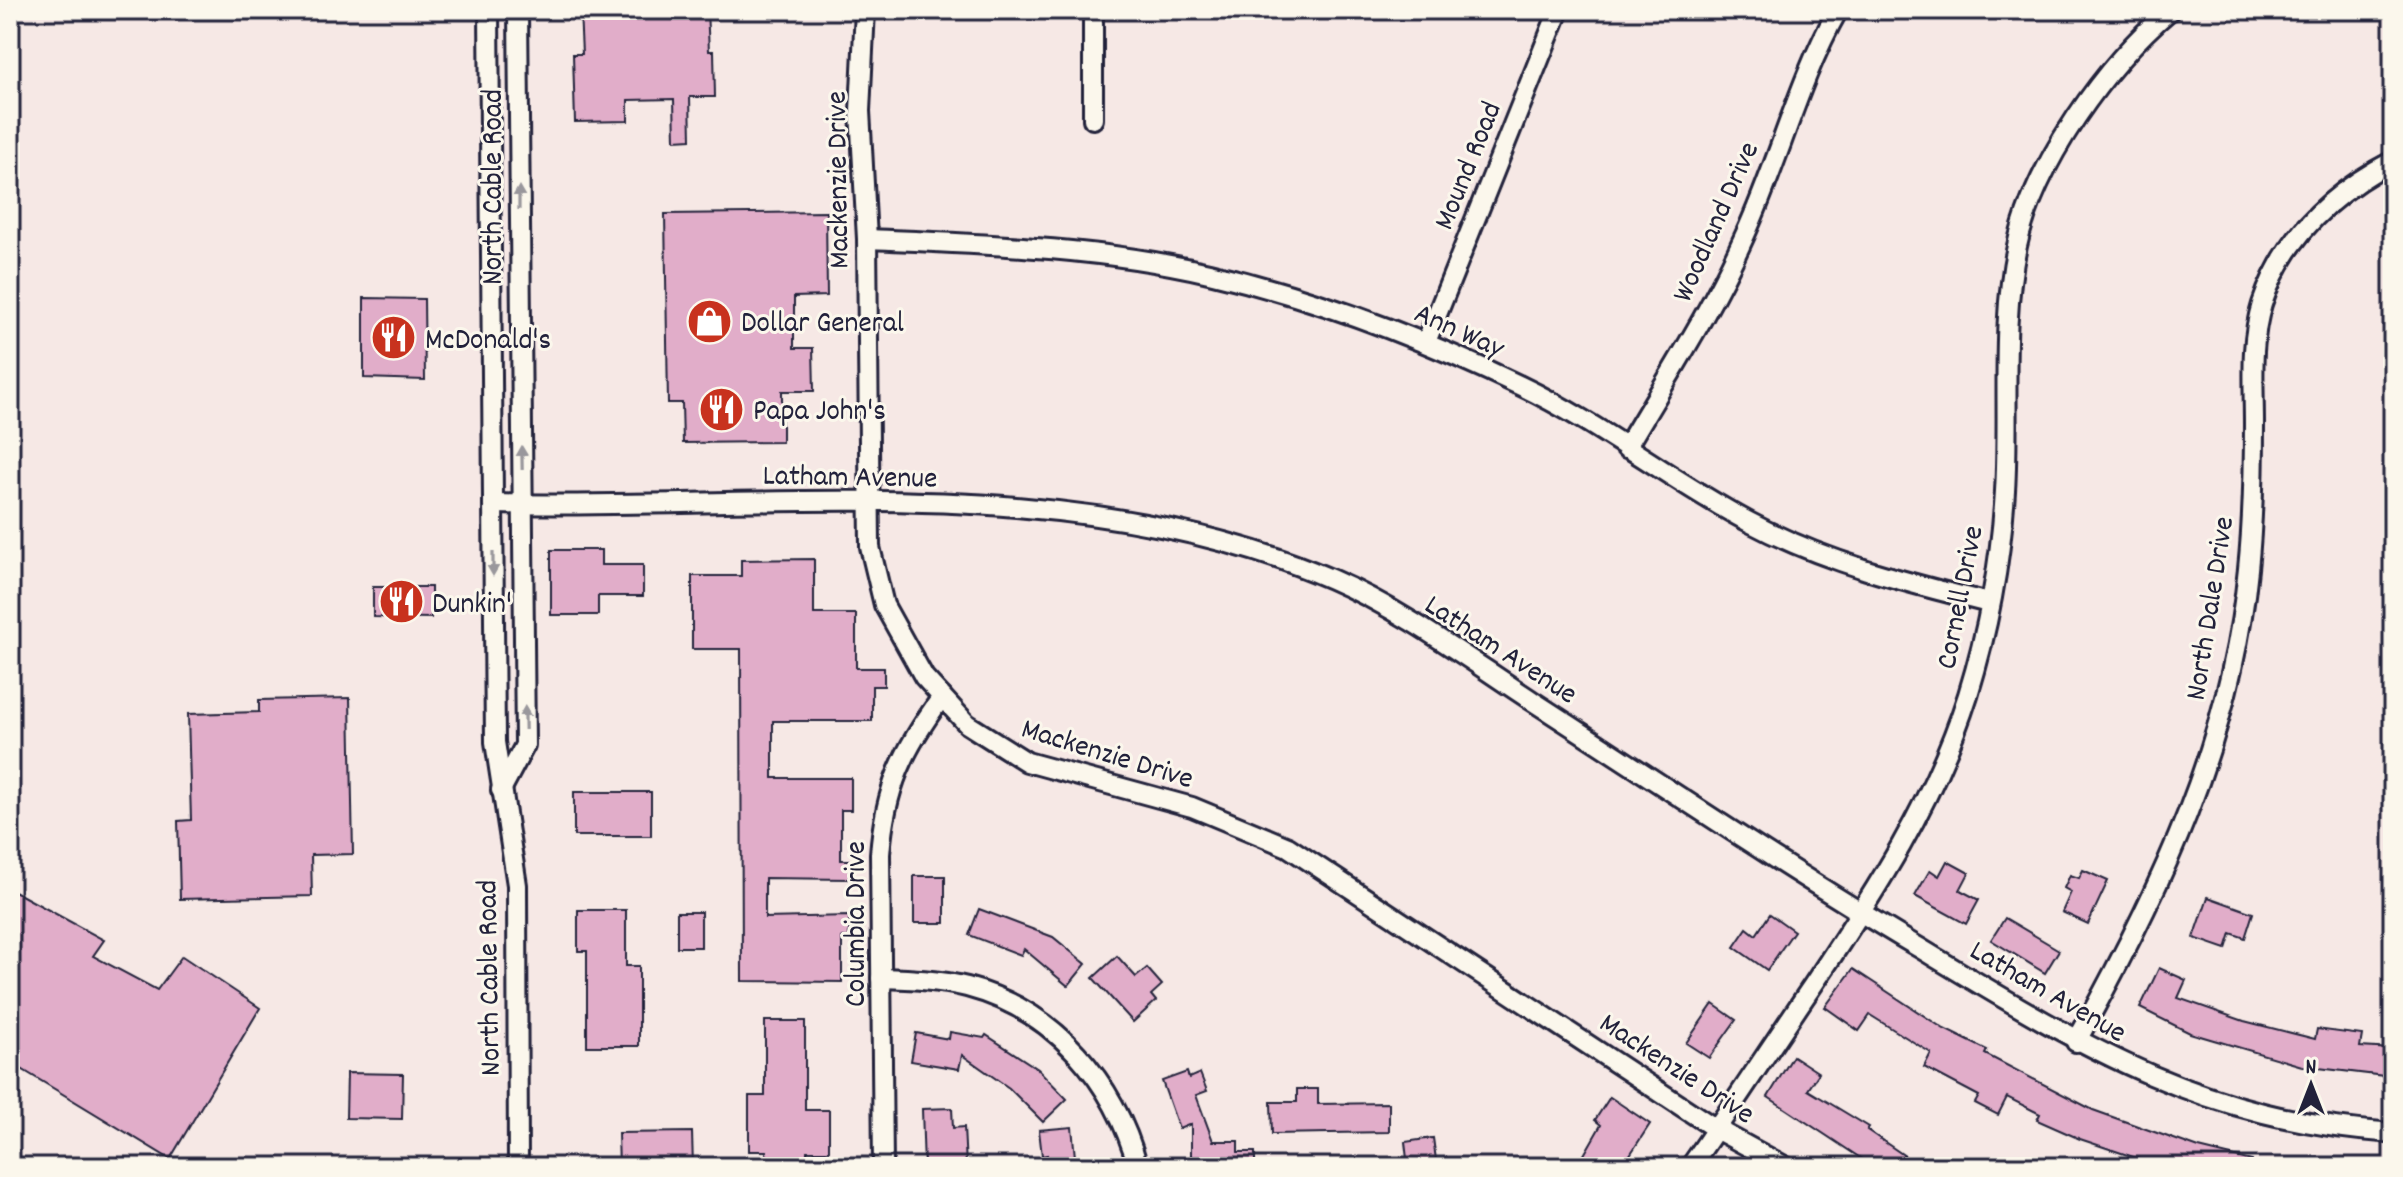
<svg xmlns="http://www.w3.org/2000/svg" width="2403" height="1177" font-family="Dekko,sans-serif">
	<style>
		.building { fill: #e1adc9; stroke: #22223b; stroke-width: 2 }
		.lines { fill: none; stroke-linecap: round; stroke-linejoin: round }
		.minor-casing { stroke: #22223b; stroke-width: 24 }
		.minor { stroke: #fbf7ec; stroke-width: 18 }
		.oneway { fill: #99979c }
		.labels { text-anchor: middle; stroke-width: 6; stroke-linejoin: round; paint-order: stroke }
		.street-label { font-size: 30px; fill: #22223b; stroke: #fbf7ec }
		.poi-label { font-size: 30px; fill: #22223b; stroke: #fbf7ec; text-anchor: start }
	</style>
	<rect width="100%" height="100%" fill="#f6e8e5"/>
	<filter id="ink" filterUnits="userSpaceOnUse"><feTurbulence type="fractalNoise" baseFrequency=".0125" numOctaves="2"/><feDisplacementMap in="SourceGraphic" scale="16" xChannelSelector="R" yChannelSelector="G"/><feConvolveMatrix kernelMatrix="1 2 1 2 8 2 1 2 1" color-interpolation-filters="sRGB"/></filter>
	<g filter="url(#ink)">
		<g class="building">
			<path d="M580 10H707L709 51H714L715 97H690L691 139 675 140 674 99 628 100V121L575 122 573 54H582Z"/>
			<path d="M826 212 827 296 794 297V348H813L814 391H782V442L683 443 682 403H668L665 214Z"/>
			<path d="M364 298 424 299 425 380 364 378Z"/>
			<path d="M551 550H601V565H643V596H598V615H551Z"/>
			<path d="M814 559V614H856V668H884V686H872V721H773V778H851V810H841V860H849V879L765 878V918L849 916V937H842V982L742 981 741 649H692V576H741V560Z"/>
			<path d="M373 587H431V618L373 617Z"/>
			<path d="M350 698 353 854 311 855 312 896 180 899 178 821 191 820 188 714 259 712V700Z"/>
			<rect x="574" y="792" width="77" height="44"/>
			<path d="M1947 861 1969 873 1960 890 1979 900 1966 924 1915 896 1930 870 1939 876Z"/>
			<path d="M2083 870 2108 881 2088 924 2062 912 2071 892 2064 888 2070 875 2079 878Z"/>
			<rect x="914" y="876" width="31" height="47"/>
			<path d="M10 889 104 940 93 956 157 990 182 956 260 1008 170 1159 10 1062Z"/>
			<path d="M2208 897 2253 913 2245 938 2231 933 2226 949 2194 938Z"/>
			<path d="M979 909 1053 937 1086 964 1068 986 1024 949 1021 955 969 935Z"/>
			<path d="M578 910H626V966H639V1046H587V951H578Z"/>
			<rect x="677" y="912" width="24" height="35"/>
			<path d="M1770 914 1794 931 1767 970 1734 947 1747 928 1756 935Z"/>
			<path d="M2005 918 2059 950 2045 973 1991 940Z"/>
			<path d="M1117 956 1136 977 1147 968 1162 985 1151 995 1156 1001 1133 1022 1093 978Z"/>
			<path d="M2159 968 2186 980 2178 998 2244 1021 2315 1039 2317 1029 2362 1035 2360 1047 2393 1049V1077L2302 1066 2190 1033 2140 1008Z"/>
			<path d="M1853 969 1944 1029 1987 1050 1985 1054 2093 1110 2199 1148 2252 1161V1167H2163L2080 1139 2037 1120 2040 1114 2007 1097 1998 1115 1975 1103 1979 1096 1924 1067 1931 1053 1870 1015 1859 1031 1825 1007Z"/>
			<path d="M1713 1004 1736 1020 1709 1058 1686 1043Z"/>
			<path d="M765 1021H805V1110H829V1151H807V1167H767L766 1151H749V1096H765Z"/>
			<path d="M950 1032 984 1038 986 1035 1038 1069 1067 1099 1043 1122 1009 1088 962 1055 959 1069 911 1061 916 1033 949 1039Z"/>
			<path d="M1793 1056 1819 1073 1808 1090 1869 1127 1867 1130 1921 1167H1874L1768 1097Z"/>
			<path d="M1187 1072 1189 1078 1200 1073 1207 1091 1196 1095 1213 1141H1238V1152H1255V1167H1191V1124L1179 1129 1162 1081Z"/>
			<path d="M347 1073 403 1074 402 1119 346 1118Z"/>
			<path d="M1297 1089H1318V1104L1389 1103V1132L1272 1134 1271 1102H1297Z"/>
			<path d="M1610 1097 1650 1124 1622 1167H1577L1601 1125 1595 1120Z"/>
			<path d="M952 1108 953 1128 964 1127 966 1166 924 1167 922 1109Z"/>
			<path d="M1072 1127 1076 1167H1048L1047 1155 1042 1156 1039 1130Z"/>
			<path d="M692 1132 693 1167H619L618 1133Z"/>
			<path d="M1433 1138 1437 1167H1408L1405 1142Z"/>
		</g>
		<g class="lines">
			<defs>
				<g id="minor">
					<path d="M489 10 495 742 517 885 518 1167"/>
					<path d="M865 10 860 111 867 239 870 547 884 605 924 677 967 724 1027 762 1192 807 1288 847 1716 1129 1786 1167"/>
					<path d="M1093 10V119"/>
					<path d="M867 239C981 244 1097 247 1209 273 1317 298 1421 338 1521 386 1601 424 1671 481 1749 522 1824 562 1908 583 1989 603"/>
					<path d="M1426 342 1559 10"/>
					<path d="M1626 448C1667 378 1712 309 1745 235 1779 161 1798 81 1838 10"/>
					<path d="M493 504C767 510 1071 467 1331 579 1403 610 1468 659 1534 702 1661 784 1787 869 1918 947 2079 1044 2199 1120 2393 1133"/>
					<path d="M501 790 525 745 518 10"/>
					<path d="M881 978C910 979 939 980 967 987 1055 1010 1115 1082 1138 1167"/>
					<path d="M2076 1042C2160 891 2231 743 2248 569 2253 521 2254 472 2254 424 2254 384 2250 342 2262 304 2284 237 2333 192 2393 161"/>
					<path d="M883 1167 880 854C885 788 903 750 942 697"/>
					<path d="M1690 1167C1732 1107 1772 1045 1813 985 1875 892 1934 802 1968 695 1988 630 2001 558 2005 491 2010 410 2000 325 2017 246 2035 163 2106 64 2170 10"/>
				</g>
			</defs>
			<use href="#minor" class="minor-casing"/>
			<use href="#minor" class="minor"/>
		</g>
		<defs><path id="oneway-solid" d="M-6-.8H1V-3.2L6.5 0L1 3.2V.8H-6Z" transform="scale(2)"/></defs>
		<g class="oneway">
			<use href="#oneway-solid" transform="translate(519 198) rotate(-90)"/>
			<use href="#oneway-solid" transform="translate(522 458) rotate(-91)"/>
			<use href="#oneway-solid" transform="translate(493 564) rotate(90)"/>
			<use href="#oneway-solid" transform="translate(525 718) rotate(-91)"/>
		</g>
	</g>
	<defs>
		<symbol id="shop-disc" viewBox="-11 -11 22 22"><circle r="9.5" fill="#c8321e" stroke="#fbf7ec"/><path d="M-5-2.5h2.3a2.7 3.5 0 0 1 5.4 0H5L5.5 6h-11ZM-1.5-2.5h3a1.5 2.3 0 0 0-3 0Z" fill="#fff"/></symbol>
		<symbol id="restaurant-disc" viewBox="-11 -11 22 22"><circle r="9.5" fill="#c8321e" stroke="#fbf7ec"/><path d="M-5-6h1v4h1v-4h1v4h1v-4h1v5L-1.5 .5V6h-2V.5L-5-1ZM5-6V6H3V1.5H1.5Q1.5-4 5-6Z" fill="#fff"/></symbol>
	</defs>
	<g fill-rule="evenodd">
		<use href="#shop-disc" x="684" y="296" width="51" height="51"/>
		<use href="#restaurant-disc" x="368" y="312" width="51" height="51"/>
		<use href="#restaurant-disc" x="696" y="384" width="51" height="51"/>
		<use href="#restaurant-disc" x="376" y="576" width="51" height="51"/>
	</g>
	<g class="labels">
		<g class="street-label">
			<text transform="translate(1466 165) rotate(-68)" y="10">Mound Road</text>
			<text transform="translate(836 180) rotate(-91)" y="10">Mackenzie Drive</text>
			<text transform="translate(491 187) rotate(-90)" y="10">North Cable Road</text>
			<text transform="translate(1714 221) rotate(-66)" y="10">Woodland Drive</text>
			<text transform="translate(1460 329) rotate(24)" y="10">Ann Way</text>
			<text transform="translate(850 475) rotate(1)" y="10">Latham Avenue</text>
			<text transform="translate(1958 597) rotate(-79)" y="10">Cornell Drive</text>
			<text transform="translate(2208 608) rotate(-81)" y="10">North Dale Drive</text>
			<text transform="translate(1502 648) rotate(33)" y="10">Latham Avenue</text>
			<text transform="translate(1108 752) rotate(17)" y="10">Mackenzie Drive</text>
			<text transform="translate(854 924) rotate(-90)" y="10">Columbia Drive</text>
			<text transform="translate(487 978) rotate(-91)" y="10">North Cable Road</text>
			<text transform="translate(2049 990) rotate(30)" y="10">Latham Avenue</text>
			<text transform="translate(1678 1067) rotate(33)" y="10">Mackenzie Drive</text>
		</g>
		<g class="poi-label">
			<text x="741" y="331">Dollar General</text>
			<text x="425" y="348">McDonald's</text>
			<text x="753" y="419">Papa John's</text>
			<text x="432" y="612">Dunkin'</text>
		</g>
	</g>
	<rect width="2403" height="1177" fill="none" stroke="#fbf7ec" stroke-width="40"/>
	<rect x="20" y="20" width="2363" height="1137" fill="none" stroke="#22223b" stroke-width="3" filter="url(#ink)"/>
	<g transform="translate(2311 1085)" stroke="#fbf7ec" stroke-width="6" paint-order="stroke">
	<path d="M0-6L14 30L0 20L-14 30Z" fill="#22223b"/>
	<text y="-12" font-size="22" font-weight="bold" text-anchor="middle" fill="#22223b">N</text>
	</g>
</svg>
